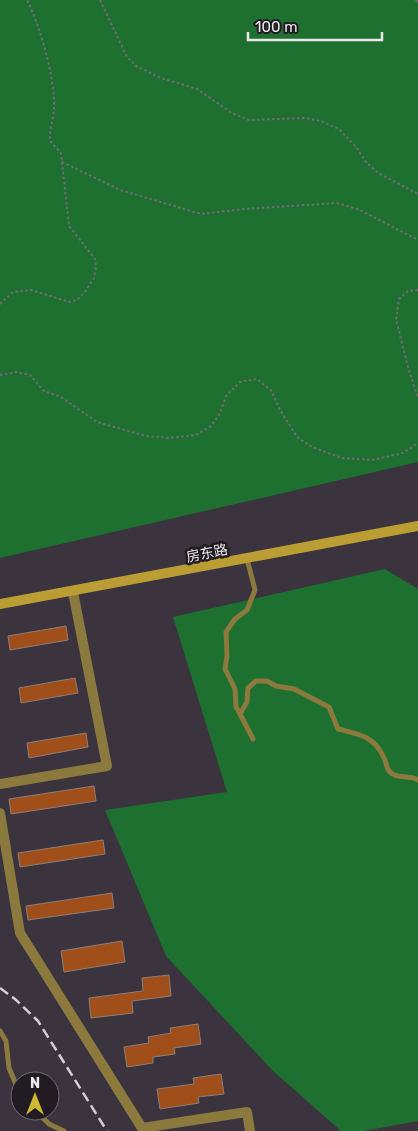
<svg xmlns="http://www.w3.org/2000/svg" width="418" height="1131" font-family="Rubik,'Noto Sans SC',sans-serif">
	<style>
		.forest { fill: #1e7031 }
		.building { fill: #a04f1b; stroke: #8d7e77 }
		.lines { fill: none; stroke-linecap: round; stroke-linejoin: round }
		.path { stroke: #726b75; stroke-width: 2; stroke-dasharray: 2.5 2.5; stroke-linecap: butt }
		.service { stroke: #8b793d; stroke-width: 5 }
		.minor { stroke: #8b793d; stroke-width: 10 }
		.secondary { stroke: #ba9e34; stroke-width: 10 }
		.rail { stroke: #d3ced5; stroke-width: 2.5; stroke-dasharray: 10 5; stroke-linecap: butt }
		.labels { text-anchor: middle; stroke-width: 5; stroke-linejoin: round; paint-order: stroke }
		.street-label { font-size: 14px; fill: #ece7ee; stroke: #201c21 }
	</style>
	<rect width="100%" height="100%" fill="#3b333e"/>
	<g class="forest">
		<path d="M0 0H418V462L0 558Z"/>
		<path d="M385 569 418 589V1121L364 1131H341L273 1071 166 956 105 810 227 792 173 617Z"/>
	</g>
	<g class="building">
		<path d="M66 626 68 640 10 650 8 636Z"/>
		<path d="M75 678 78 693 21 703 19 688Z"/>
		<path d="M86 733 88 747 29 758 27 743Z"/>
		<path d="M94 786 96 801 11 814 9 799Z"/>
		<path d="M103 840 105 854 20 867 18 853Z"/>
		<path d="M112 893 114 908 28 920 26 906Z"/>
		<path d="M122 941 125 962 64 972 61 951Z"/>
		<path d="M169 975 171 996 132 1001 133 1013 91 1018 89 998 143 991 142 978Z"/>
		<path d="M198 1024 201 1044 174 1048 175 1054 153 1057V1063L127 1067 124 1047 149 1043 148 1037 171 1033 170 1028Z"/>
		<path d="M221 1074 224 1094 198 1097 199 1103 160 1109 157 1089 194 1084 193 1078Z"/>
	</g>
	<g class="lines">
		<g class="path">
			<path d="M100 0 127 57 136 66 161 78 197 89 232 113 249 120 306 118 321 121 339 129 357 148 366 162 378 173 418 194"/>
			<path d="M416 0 418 3"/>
			<path d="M62 162 120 190 201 214 244 209 337 203 360 210 418 240"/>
			<path d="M418 290 408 291 399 299 396 319 408 367 418 398"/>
			<path d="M0 304 13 292 31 290 69 302 77 300 85 292 94 278 96 267 95 259 69 226 61 153 50 141C49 130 53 121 54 110 56 82 40 25 27 0"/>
			<path d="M0 375 16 372 30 375 44 391 61 397 97 422 146 436 170 438 196 435 211 426 220 413 226 396 240 382 257 379 271 390 280 410 297 437 312 447 342 458 372 460 403 453 418 443"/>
		</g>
		<g class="service">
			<path d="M240 714 236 707 235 689 225 669 227 656 226 632 235 619 247 610 255 590 247 559"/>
			<path d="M253 739 240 714 247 702 248 688 256 681H267L276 686 294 689 329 707 338 729C358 734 374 736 383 756 386 760 386 767 389 771 396 780 409 774 418 780"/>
			<path d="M0 1031 6 1041 9 1068 20 1094"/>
			<path d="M36 1111 49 1124 64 1131"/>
		</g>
		<g class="minor">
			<path d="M0 784 107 766 73 592"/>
			<path d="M0 813 20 933 142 1128 247 1112 250 1131"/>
		</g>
		<path class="secondary" d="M0 604 418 526"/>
		<path class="rail" d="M0 988 15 999 38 1021 107 1131"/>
	</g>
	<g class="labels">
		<g class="street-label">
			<text transform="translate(207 553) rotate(-11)" y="5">房东路</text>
		</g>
	</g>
	<g transform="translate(35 1096)"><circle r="24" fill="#201c21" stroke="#726d73"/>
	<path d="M0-4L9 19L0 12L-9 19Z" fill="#d2b736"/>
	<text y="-8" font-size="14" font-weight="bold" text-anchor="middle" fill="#ece7ee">N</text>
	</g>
	<path d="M248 32v8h134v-8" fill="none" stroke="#ece7ee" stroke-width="2.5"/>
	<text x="255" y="32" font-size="15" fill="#ece7ee" stroke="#201c21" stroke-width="4" paint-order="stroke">100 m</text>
</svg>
